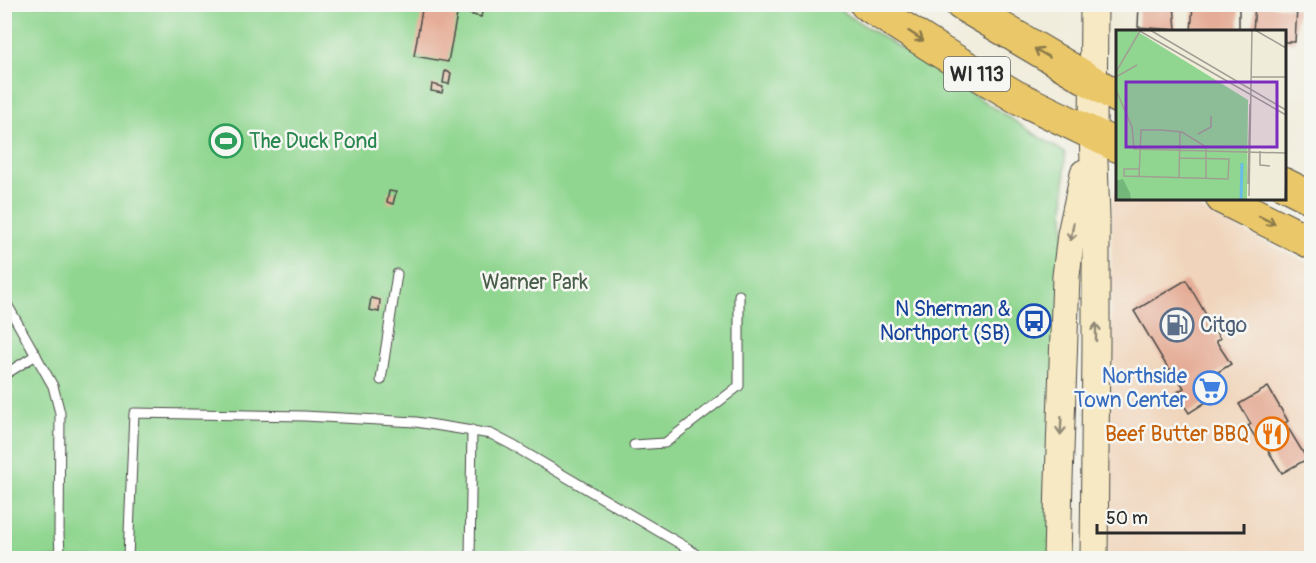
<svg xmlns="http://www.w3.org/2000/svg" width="1316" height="563" font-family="Pangolin,sans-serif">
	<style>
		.built { fill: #f0d5bc }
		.green { fill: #90d690; stroke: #5e805e; stroke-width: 1.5 }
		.building { fill: #e5ad97 }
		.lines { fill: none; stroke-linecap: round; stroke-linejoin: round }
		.lane-casing { stroke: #494845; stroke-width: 11 }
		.secondary-casing { stroke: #494845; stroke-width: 29 }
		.primary-casing { stroke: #494845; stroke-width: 34 }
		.lane { stroke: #fff; stroke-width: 9 }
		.secondary { stroke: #f7e9c3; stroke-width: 27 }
		.primary { stroke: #eac769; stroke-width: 32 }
		.oneway { stroke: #8a794a }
		.oneway2 { stroke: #918a77 }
		.labels { text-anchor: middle; stroke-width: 5; stroke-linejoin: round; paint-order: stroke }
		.shield { fill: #f6f6f2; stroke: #686867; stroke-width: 1.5 }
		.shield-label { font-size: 20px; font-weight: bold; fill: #2b2b2b }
		.leisure-label { font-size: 21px; fill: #27864d; stroke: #f6f6f2; text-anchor: start }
		.park-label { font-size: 21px; fill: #495e49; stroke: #f6f6f2 }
		.transit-label { font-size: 21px; fill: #164399; stroke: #f6f6f2; text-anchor: end }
		.service-label { font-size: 21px; fill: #4e5e75; stroke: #f6f6f2; text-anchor: start }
		.shop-label { font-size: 21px; fill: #366cbe; stroke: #f6f6f2; text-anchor: end }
		.food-label { font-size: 21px; fill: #c56008; stroke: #f6f6f2; text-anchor: end }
		.inset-river { fill: none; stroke: #6abee6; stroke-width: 3 }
		.inset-road { fill: none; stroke: #a19f94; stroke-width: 1.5 }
		.view { fill: #7b2cbf; fill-opacity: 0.15; stroke: #7b2cbf; stroke-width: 3 }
		.inset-edge { fill: none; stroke: #2b2b2b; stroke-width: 3 }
	</style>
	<rect width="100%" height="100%" fill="#f6f6f2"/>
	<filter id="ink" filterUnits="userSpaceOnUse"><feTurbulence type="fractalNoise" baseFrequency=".0167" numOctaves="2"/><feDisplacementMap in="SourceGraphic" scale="12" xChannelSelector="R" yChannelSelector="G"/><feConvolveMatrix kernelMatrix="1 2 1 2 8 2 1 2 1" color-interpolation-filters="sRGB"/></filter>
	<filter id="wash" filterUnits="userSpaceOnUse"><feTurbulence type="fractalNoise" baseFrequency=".008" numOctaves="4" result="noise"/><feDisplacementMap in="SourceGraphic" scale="24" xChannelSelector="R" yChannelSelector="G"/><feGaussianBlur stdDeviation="1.35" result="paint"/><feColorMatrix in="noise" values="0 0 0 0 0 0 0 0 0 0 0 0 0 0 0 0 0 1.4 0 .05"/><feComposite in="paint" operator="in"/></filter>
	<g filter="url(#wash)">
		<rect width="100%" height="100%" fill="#f0ecda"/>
		<path class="built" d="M1118 186V198H1185L1210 215 1311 264 1312 558H1107L1112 203 1114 195Z"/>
		<path class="green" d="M4 5H832L1065 153 1060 558H5Z"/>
		<g id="blocks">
			<g class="building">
				<path d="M423 4H459L448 62 414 56Z"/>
				<path d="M467 4H484L481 17 465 13Z"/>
				<path d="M1139 4H1174L1176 30 1138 27Z"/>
				<path d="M1193 4 1239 6V32H1191Z"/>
				<path d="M1255 4 1297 8 1295 42H1284V32H1253Z"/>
				<path d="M445 71 451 73 449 84 443 83Z"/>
				<path d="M432 84 443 87 442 93 431 91Z"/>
				<path d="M389 191 396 192 393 204 387 202Z"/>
				<path d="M1186 280 1220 339 1216 341 1231 364 1210 377 1220 393 1189 413 1176 393 1184 388 1172 368 1169 370 1134 311Z"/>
				<path d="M371 298 380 300 379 312 369 310Z"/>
				<path d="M1268 387 1288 421 1285 423 1307 459 1282 473 1262 441 1259 443 1248 426 1251 424 1239 404Z"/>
			</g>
		</g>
	</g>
	<g filter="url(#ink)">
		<use href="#blocks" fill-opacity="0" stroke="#494845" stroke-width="1.5"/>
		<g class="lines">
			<defs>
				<g id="lane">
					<path d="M4 299 53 386 60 413 59 535 60 553 62 558"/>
					<path d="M4 375 36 355"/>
					<path d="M381 380 397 274"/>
					<path d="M634 445 665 443 739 386V295"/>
					<path d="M128 558 134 413 304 416 416 422 491 434 512 445 689 549 700 558"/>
					<path d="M470 558 472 430"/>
				</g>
				<g id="secondary">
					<path d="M1057 558 1059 480 1066 276 1071 234 1084 173"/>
					<path d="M1094 558 1096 346V217L1093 134 1094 4"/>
				</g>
				<g id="primary">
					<path d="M866 4 941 52 1015 96 1118 146"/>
					<path d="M961 4 1118 97"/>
					<path d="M1284 184 1312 198"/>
					<path d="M1222 198 1312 243"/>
				</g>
			</defs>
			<use href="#lane" class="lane-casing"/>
			<use href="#secondary" class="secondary-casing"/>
			<use href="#primary" class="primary-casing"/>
			<use href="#lane" class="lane"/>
			<use href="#secondary" class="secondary"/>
			<use href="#primary" class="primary"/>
		</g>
		<defs><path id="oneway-shaft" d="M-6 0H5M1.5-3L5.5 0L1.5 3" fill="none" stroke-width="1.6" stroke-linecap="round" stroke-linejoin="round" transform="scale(1.5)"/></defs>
		<g class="oneway">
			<use href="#oneway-shaft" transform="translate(916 36) rotate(33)"/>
			<use href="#oneway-shaft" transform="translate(1042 53) rotate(-150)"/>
			<use href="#oneway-shaft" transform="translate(1267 220) rotate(26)"/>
		</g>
		<g class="oneway2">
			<use href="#oneway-shaft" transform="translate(1072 232) rotate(100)"/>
			<use href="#oneway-shaft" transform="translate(1096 332) rotate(-90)"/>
			<use href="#oneway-shaft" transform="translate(1061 426) rotate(92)"/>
		</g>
	</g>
	<defs>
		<symbol id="stadium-ring" viewBox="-11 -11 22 22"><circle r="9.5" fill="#f6f6f2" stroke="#2e9e5b" stroke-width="1.5"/><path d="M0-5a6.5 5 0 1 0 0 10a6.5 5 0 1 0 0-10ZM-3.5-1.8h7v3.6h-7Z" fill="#2e9e5b"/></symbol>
		<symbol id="bus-ring" viewBox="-11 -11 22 22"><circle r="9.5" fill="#f6f6f2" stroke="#1a4fb4" stroke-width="1.5"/><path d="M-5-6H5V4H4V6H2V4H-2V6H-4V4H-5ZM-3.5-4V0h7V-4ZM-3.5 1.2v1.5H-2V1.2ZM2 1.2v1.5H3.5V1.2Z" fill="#1a4fb4"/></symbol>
		<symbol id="fuel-ring" viewBox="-11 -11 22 22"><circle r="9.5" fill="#f6f6f2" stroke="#5c6f8a" stroke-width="1.5"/><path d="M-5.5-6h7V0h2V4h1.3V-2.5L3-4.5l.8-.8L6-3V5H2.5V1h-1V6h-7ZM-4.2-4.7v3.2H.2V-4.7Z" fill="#5c6f8a"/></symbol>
		<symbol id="supermarket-ring" viewBox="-11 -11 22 22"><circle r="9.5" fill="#f6f6f2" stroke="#3f7fe0" stroke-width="1.5"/><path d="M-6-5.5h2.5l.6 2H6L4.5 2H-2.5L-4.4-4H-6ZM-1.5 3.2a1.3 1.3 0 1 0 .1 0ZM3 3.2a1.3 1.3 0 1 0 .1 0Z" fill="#3f7fe0"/></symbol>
		<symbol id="restaurant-ring" viewBox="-11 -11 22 22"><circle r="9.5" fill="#f6f6f2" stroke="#e8710a" stroke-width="1.5"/><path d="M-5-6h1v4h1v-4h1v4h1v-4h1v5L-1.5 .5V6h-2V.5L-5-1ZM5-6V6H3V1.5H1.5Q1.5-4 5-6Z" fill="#e8710a"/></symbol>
	</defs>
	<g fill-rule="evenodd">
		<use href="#stadium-ring" x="207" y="122" width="38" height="38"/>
		<use href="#bus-ring" x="1015" y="302" width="38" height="38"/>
		<use href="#fuel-ring" x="1158" y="306" width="38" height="38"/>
		<use href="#supermarket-ring" x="1191" y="369" width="38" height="38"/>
		<use href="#restaurant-ring" x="1253" y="415" width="38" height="38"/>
	</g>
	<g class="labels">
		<rect class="shield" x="944" y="57" width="66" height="34" rx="4.5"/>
		<g class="shield-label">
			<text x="977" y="81">WI 113</text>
		</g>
		<g class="leisure-label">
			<text x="249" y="148">The Duck Pond</text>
		</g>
		<g class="park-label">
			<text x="535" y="289">Warner Park</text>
		</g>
		<g class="transit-label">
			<text x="1011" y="316">N Sherman &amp;<tspan x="1011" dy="24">Northport (SB)</tspan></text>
		</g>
		<g class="service-label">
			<text x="1200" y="332">Citgo</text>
		</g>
		<g class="shop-label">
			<text x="1187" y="383">Northside<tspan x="1187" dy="24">Town Center</tspan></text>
		</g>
		<g class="food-label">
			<text x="1249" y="441">Beef Butter BBQ</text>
		</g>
	</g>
	<g transform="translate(1116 30)">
		<rect width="170" height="170" fill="#f0ecda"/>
		<path d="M0 0H19L132 70 131 169H0Z" fill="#90d690"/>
		<path d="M7 149 14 163 15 169H0V151Z" fill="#74b77a"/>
		<path class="inset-river" d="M125 169 126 133"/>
		<path class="inset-road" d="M22 0 170 85M34 0 170 80M139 0 170 18M0 42 24 1M0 47 21 35M136 47H170M0 60 16 97 18 119 170 123M82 104 95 97V86M144 121V135L154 136M24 139H8V146L112 149 113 129 63 128M23 146 25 100H45L66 102 90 117V148M63 147 64 102M132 154 134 74M133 166 136 0M169 169 170 148"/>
		<path class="view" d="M10 52H161V117H10Z"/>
		<rect width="170" height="170" class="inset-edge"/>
	</g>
	<rect width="1316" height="563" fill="none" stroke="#f6f6f2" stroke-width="24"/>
	<path d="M1097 524v9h147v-9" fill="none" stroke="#2b2b2b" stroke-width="3"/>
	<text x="1106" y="524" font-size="18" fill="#2b2b2b" stroke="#f6f6f2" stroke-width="4.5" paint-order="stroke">50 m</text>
</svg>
